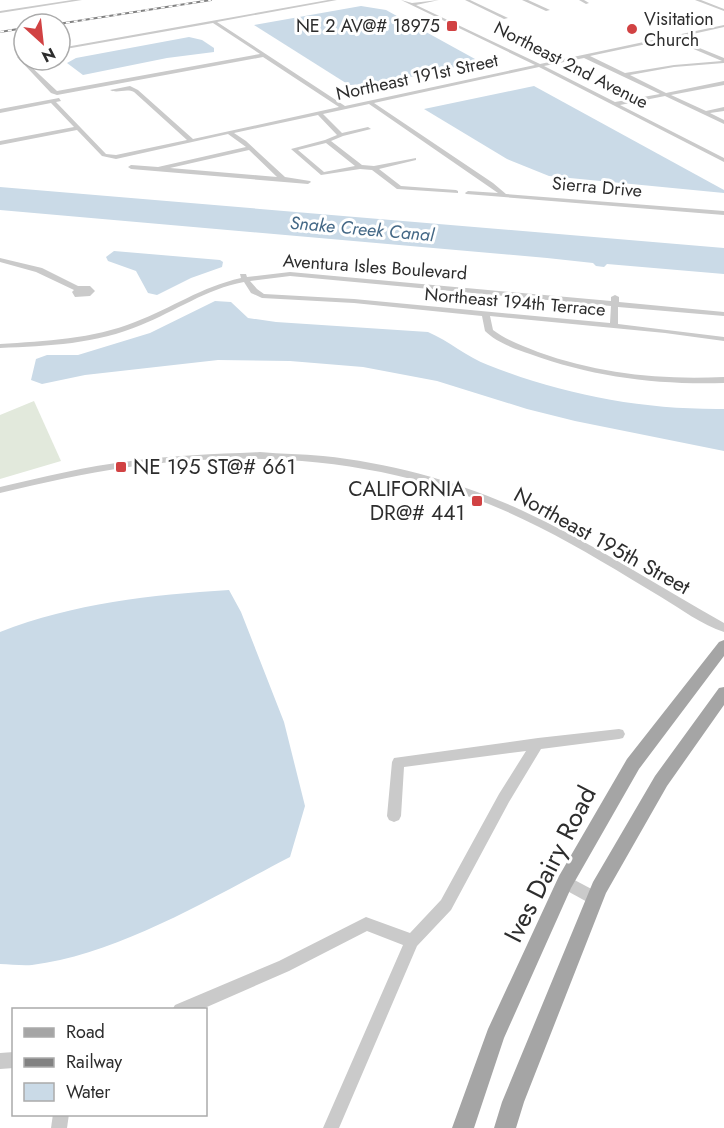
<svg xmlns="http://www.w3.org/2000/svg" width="724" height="1128" font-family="Jost,sans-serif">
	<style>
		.green { fill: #e2e9dc }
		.water { fill: #cadae7 }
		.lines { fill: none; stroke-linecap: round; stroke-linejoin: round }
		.minor { fill: #cacaca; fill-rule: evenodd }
		.major { fill: #a5a5a5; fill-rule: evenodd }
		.rail-casing { stroke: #828282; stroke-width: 2 }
		.rail { stroke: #fff; stroke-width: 1.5; stroke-dasharray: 4; stroke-linecap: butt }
		.poi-dot { fill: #d14243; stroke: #fff; stroke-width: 2 }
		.labels { text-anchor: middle; stroke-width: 6; stroke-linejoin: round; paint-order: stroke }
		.far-poi-label { font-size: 18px; fill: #2d2d2d; stroke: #fff; text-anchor: start }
		.far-street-label { font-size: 18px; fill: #2d2d2d; stroke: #fff }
		.far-water-label { font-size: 18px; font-style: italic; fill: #446886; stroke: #fff }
		.poi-label { font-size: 21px; fill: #2d2d2d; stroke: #fff; text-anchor: start }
		.street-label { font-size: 21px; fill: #2d2d2d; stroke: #fff }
		.near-street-label { font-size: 26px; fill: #2d2d2d; stroke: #fff }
	</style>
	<rect width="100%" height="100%" fill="#fff"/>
	<path class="green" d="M34 401 61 461 0 479V415Z"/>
	<g class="water">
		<path d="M361 6 386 10 475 59C461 70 370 85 349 85L254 25Z"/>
		<path d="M189 37 202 40 214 48V52L167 58 83 75 67 63 76 58Z"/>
		<path d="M534 86 724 190V193L549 176 507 159 424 109Z"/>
		<path d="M0 187 724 248V274L607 264 604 267 596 266 593 263 547 258 0 210Z"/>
		<path d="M114 251 220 260 223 262 222 267 191 278 157 295 148 293 136 271 108 261 106 257Z"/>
		<path d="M215 301 231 302 248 318 276 322 428 332C449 341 467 357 488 365 563 395 643 410 724 409V451L575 421 527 409 437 381 363 367 290 361 218 360 85 375 42 384 31 380 36 359 47 355H78L150 333Z"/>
		<path d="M229 590 241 612 284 722 305 806 290 857C213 897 119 954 32 965 22 966 10 964 0 964V632C74 603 151 595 229 590Z"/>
	</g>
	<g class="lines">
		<g class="minor">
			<path d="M72 0H82L0 13V11Z"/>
			<path d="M328 0H337L217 22 345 106 535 65 401 0 412 3 439 0 416 5 540 64 724 25V27L675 38 724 58V63L674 67 630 75 666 93 724 81V85L671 95 706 111 724 107V111L710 113 724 120V124L665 96 620 105 724 158V162L539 67 374 103 493 183 506 194 724 211V215L466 194 465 193 468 191 498 193 369 104 323 114 342 133 368 127 371 129 343 136 331 141 362 165 374 166 416 158V160L379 169 401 186 456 190 458 191V193L397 189 372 170 360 169 321 175 291 149 325 140 337 135 318 115 234 133 246 141 285 177 310 181 311 182 308 184 131 169 128 167 131 165 158 167 246 147 228 134 116 159 102 156 77 130 0 145V141L74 127 51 103 0 113V109L59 98 61 101 56 102 106 154 116 155 187 140 134 92C126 88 117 94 110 90L130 86 138 90 193 139 339 107 263 57 57 95 51 93 17 57 24 54V57H22L24 60 57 91 260 54 213 23 60 50V48ZM670 39 722 61 674 65 625 73 590 56ZM584 58 660 94 615 102 544 66ZM326 143 355 166 324 172 298 150ZM249 150 277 177 170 168Z"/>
			<path d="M465 0H470L508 18 504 19Z"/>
			<path d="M522 0H528L550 10 546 11Z"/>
			<path d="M579 0H584L589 3 586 4Z"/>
			<path d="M695 0H701L724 9V11Z"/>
			<path d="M0 258 42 268 78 286H90L95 291 90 296 75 297 72 292 74 290 36 272 0 262Z"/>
			<path d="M290 272 611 301V297L615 295 619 297V302L724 312V316L618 307V324L724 337V341L665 333 490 316 493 330C506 340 523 346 538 352 599 374 660 380 724 377V383C657 385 593 377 530 354 515 349 496 342 485 331L482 316 354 303 262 298 251 293 244 282C206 289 176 311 141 325 97 344 48 346 0 348V344C45 341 93 339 135 322 172 308 201 287 241 278L240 274H246L247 277ZM290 276 611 306 610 323 354 299 264 294 257 289 250 281Z"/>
			<path d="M260 452C281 454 302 454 323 456 391 463 460 482 521 510 591 542 656 585 724 623V632C702 625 681 609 661 597 621 573 581 548 539 527 413 462 268 447 129 467 85 473 43 483 0 493V487C43 477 87 466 131 461 174 455 217 454 260 452Z"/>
			<path d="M619 729 623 730 625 734 623 738 619 739 541 749 509 802 451 910 417 946 339 1128H323L403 945 367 931 289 971 200 1010H172L175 1005 279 961 366 917 410 933 441 900 499 794 526 751 404 767 401 816 399 820 394 822 389 820 387 816 392 762 394 758 538 738Z"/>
			<path d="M565 875 601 894 603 899 601 904 596 906 591 904 560 887 558 882 560 877Z"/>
			<path d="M14 1052V1068L0 1069V1053Z"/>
			<path d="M53 1114H69L67 1128H51Z"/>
		</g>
		<g class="major">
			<path d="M724 640V656L639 769 571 888 504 1038 474 1128H452L488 1029 559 876 627 759 719 642Z"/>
			<path d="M724 687V705L667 786 606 893 524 1102 516 1128H494L502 1102 593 882 655 776 719 688Z"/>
		</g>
		<defs>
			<g id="rail">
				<path d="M58 24 211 0"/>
				<path d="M0 32 24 28"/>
			</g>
		</defs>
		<use href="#rail" class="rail-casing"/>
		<use href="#rail" class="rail"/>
	</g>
	<g class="poi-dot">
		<rect x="446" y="20" width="12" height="12" rx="3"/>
		<circle cx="632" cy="29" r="6"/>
		<rect x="115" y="461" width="12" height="12" rx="3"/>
		<rect x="471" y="495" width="12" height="12" rx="3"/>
	</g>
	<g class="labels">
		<g class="far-poi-label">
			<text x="644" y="25">Visitation<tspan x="644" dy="21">Church</tspan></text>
			<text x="440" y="32" text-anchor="end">NE 2 AV@# 18975</text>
		</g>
		<g class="far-street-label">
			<text transform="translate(571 65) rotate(27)" y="6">Northeast 2nd Avenue</text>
			<text transform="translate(417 77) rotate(-12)" y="6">Northeast 191st Street</text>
			<text transform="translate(597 187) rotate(5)" y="6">Sierra Drive</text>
			<text transform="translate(375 267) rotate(4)" y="6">Aventura Isles Boulevard</text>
			<text transform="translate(515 302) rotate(5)" y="6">Northeast 194th Terrace</text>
		</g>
		<g class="far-water-label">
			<text transform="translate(362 229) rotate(5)" y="6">Snake Creek Canal</text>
		</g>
		<g class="poi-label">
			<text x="133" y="474">NE 195 ST@# 661</text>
			<text x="465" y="496" text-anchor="end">CALIFORNIA<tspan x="465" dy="24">DR@# 441</tspan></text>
		</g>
		<g class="street-label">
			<text transform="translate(602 541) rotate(29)" y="7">Northeast 195th Street</text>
		</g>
		<g class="near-street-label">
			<text transform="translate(550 864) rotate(-63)" y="9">Ives Dairy Road</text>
		</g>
	</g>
	<rect x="12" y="1008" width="195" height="108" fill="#ffffff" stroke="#ababab" stroke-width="1.5"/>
	<rect x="24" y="1028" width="30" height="9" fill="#a5a5a5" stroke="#ababab" stroke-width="1.5"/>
	<text x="66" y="1038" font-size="18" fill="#2d2d2d">Road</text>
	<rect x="24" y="1058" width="30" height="9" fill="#828282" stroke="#ababab" stroke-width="1.5"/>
	<text x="66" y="1068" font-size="18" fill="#2d2d2d">Railway</text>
	<rect x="24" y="1083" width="30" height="18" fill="#cadae7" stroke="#ababab" stroke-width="1.5"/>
	<text x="66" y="1098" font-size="18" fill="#2d2d2d">Water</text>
	<g transform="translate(42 42) rotate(153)"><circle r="28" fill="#ffffff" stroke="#ababab" stroke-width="1.5"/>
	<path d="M0-4.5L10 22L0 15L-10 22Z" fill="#d14243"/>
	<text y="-9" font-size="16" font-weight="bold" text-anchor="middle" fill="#2d2d2d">N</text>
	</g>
</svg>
